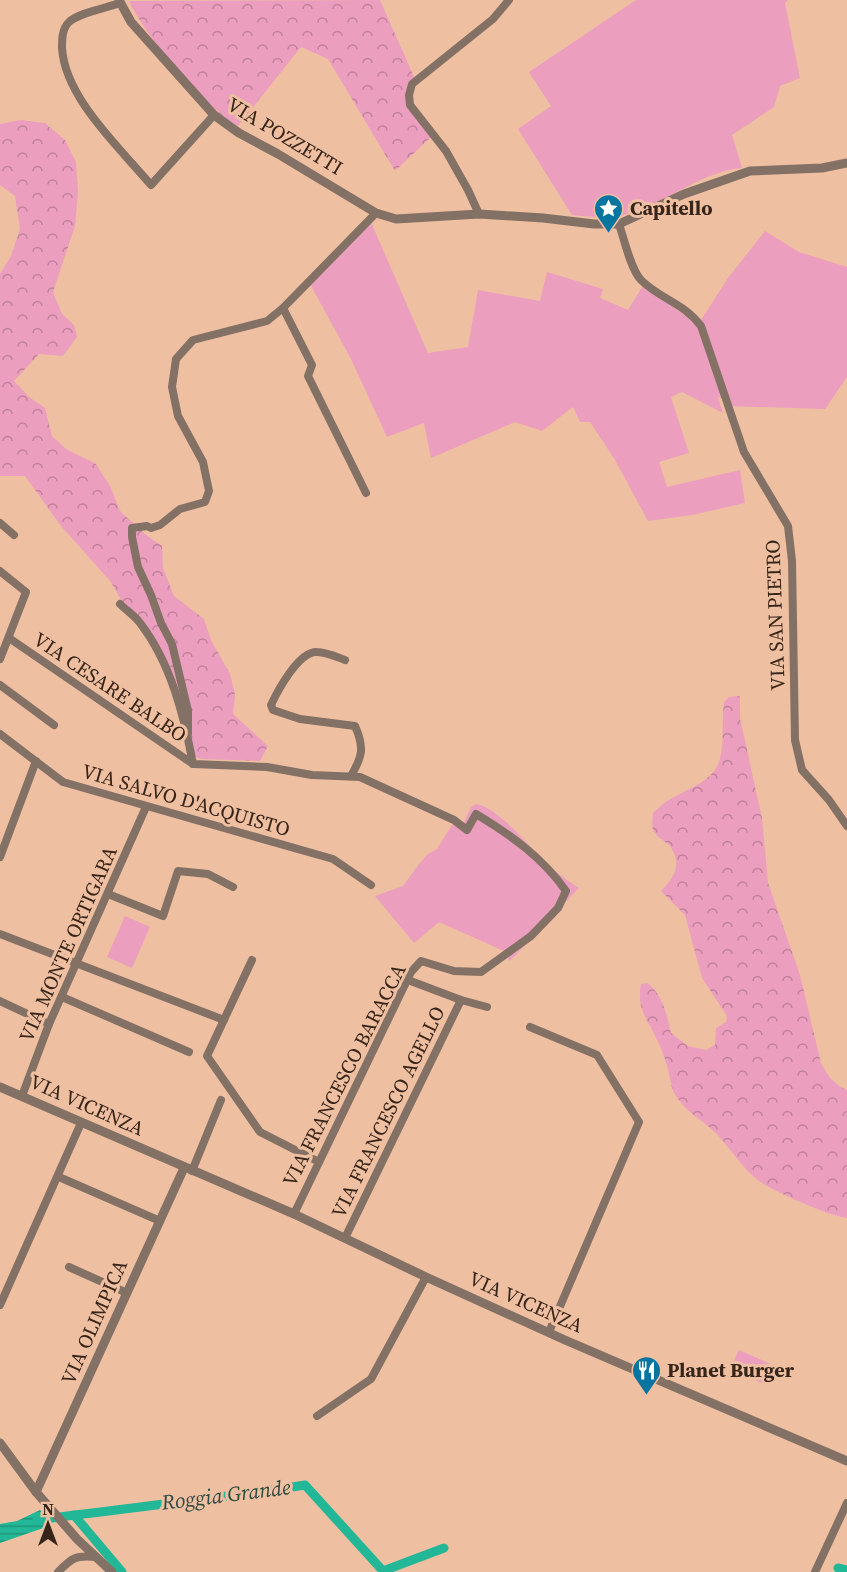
<svg xmlns="http://www.w3.org/2000/svg" width="847" height="1572" font-family="'Source Serif 4',serif">
	<style>
		.green { fill: #ec9ebe }
		.forest { fill: url(#forest-crowns) }
		.water { fill: url(#water-rules) }
		.lines { fill: none; stroke-linecap: round; stroke-linejoin: round }
		.canal { stroke: #21b797; stroke-width: 9 }
		.minor { stroke: #847165; stroke-width: 8 }
		.tertiary { stroke: #847165; stroke-width: 9 }
		.labels { text-anchor: middle; stroke-width: 6; stroke-linejoin: round; paint-order: stroke }
		.street-label { font-size: 20px; fill: #372519; stroke: #efbfa1 }
		.poi-label { font-size: 20px; font-weight: bold; fill: #372519; stroke: #efbfa1; text-anchor: start }
		.water-label { font-size: 21px; font-style: italic; fill: #2d4a41; stroke: #efbfa1 }
	</style>
	<defs>
		<pattern id="forest-crowns" width="20" height="18" patternUnits="userSpaceOnUse" patternTransform="scale(1.5)"><rect width="20" height="18" fill="#ec9ebe"/><path d="M2 6a3 3 0 1 1 6 0M12 15a3 3 0 1 1 6 0" fill="none" stroke="#c0819a"/></pattern>
		<pattern id="water-rules" width="6" height="5" patternUnits="userSpaceOnUse" patternTransform="scale(1.5)"><rect width="6" height="5" fill="#21b797"/><path d="M0 2.5h6" fill="none" stroke="#1e957a"/></pattern>
	</defs>
	<rect width="100%" height="100%" fill="#efbfa1"/>
	<g class="green">
		<path d="M636 0H788L785 3 800 78 780 86 774 107 732 135 742 168C698 172 662 207 619 216 604 219 588 216 572 215L518 129 551 106 529 72Z"/>
		<path d="M370 220 428 353 468 347 478 290 540 301 547 272 603 289 600 298 628 310 644 284 692 321 701 320 728 278 765 231 799 252 847 267V377L825 409 725 406 722 398 718 397 723 413 682 392 671 397 689 453 659 462 667 487 740 470 745 503 692 515 648 521 615 460 590 422H580L573 407 542 431 515 422 431 458 424 423 387 437 351 359 310 284Z"/>
		<path d="M476 804C498 806 537 856 555 871 563 877 571 883 579 888L510 961 504 951 439 922 414 943 375 896 403 886 419 864 428 854 437 849 452 825 464 822 471 807Z"/>
		<path d="M125 916 150 927 132 968 107 957Z"/>
		<path d="M739 1350 773 1365 764 1384 730 1369Z"/>
	</g>
	<g class="forest">
		<path d="M380 0 415 79 408 100 431 137 395 171 328 59 301 47 238 126C217 114 203 97 186 79 164 54 144 31 129 1Z"/>
		<path d="M21 120 45 123 65 140 76 162 78 192 75 226 53 292 62 314 74 325 77 337 63 356 39 354 14 381 29 397 45 408 52 436 66 449 96 464 111 488 120 511 146 535 162 546 163 568 174 596 204 619 211 640 230 674 235 694 233 714 268 746 260 761 201 759 194 756 171 687 147 636 124 605 111 582 61 526 25 476H0V274L11 256 20 229 15 196 0 185V124Z"/>
		<path d="M740 696V718L762 818 768 883 800 975 821 1063 829 1077 839 1086 847 1090V1218C832 1217 772 1191 759 1181 742 1168 730 1148 716 1133 703 1121 685 1111 676 1096 671 1089 671 1082 669 1074 667 1064 663 1053 659 1044 649 1020 636 1011 641 984L647 983C663 994 667 1016 671 1033L688 1046 706 1050 715 1045 716 1028 726 1022 727 1016 702 978 685 915 661 891C675 877 683 862 669 845 665 841 658 838 654 832 651 827 653 819 653 813 658 809 662 804 667 801 686 789 714 782 720 759 724 743 722 720 724 702L729 697Z"/>
	</g>
	<path class="water" d="M40 1510 52 1525 0 1543V1524L17 1521Z"/>
	<g class="lines">
		<g class="canal">
			<path d="M74 1515 122 1572"/>
			<path d="M37 1520C126 1508 216 1499 305 1485L383 1571 444 1548"/>
			<path d="M838 1568 847 1570"/>
		</g>
		<g class="minor">
			<path d="M120 3C106 8 78 13 69 22 62 29 62 39 62 48 65 98 120 148 151 185L214 115"/>
			<path d="M479 214 468 190 446 151 410 105 409 95 412 84 493 19 509 0"/>
			<path d="M619 224C624 239 631 270 641 280 660 299 684 303 701 326L744 452 788 526 792 561 795 740 802 770 829 800 847 826"/>
			<path d="M283 308 312 365 308 376 366 493"/>
			<path d="M0 523 14 535"/>
			<path d="M0 571 26 592 0 659"/>
			<path d="M120 604C126 610 135 616 140 623 171 663 184 716 193 764"/>
			<path d="M9 638 193 764 267 767 312 775 360 777 454 820 467 830 476 814C511 835 543 858 566 891L558 908 531 936 481 972 454 971 421 961 411 972 294 1214"/>
			<path d="M345 660C337 657 326 652 317 652 299 651 278 690 271 705L273 710 300 719 355 726C365 748 362 757 351 776"/>
			<path d="M0 685 54 725"/>
			<path d="M188 733V711L172 644 161 623 151 595 138 567 132 537V528L147 526 151 528 160 525 180 509 205 502 209 491 203 462 178 416 172 387 176 359 193 340 267 321 283 308 376 213"/>
			<path d="M0 734 63 782 333 859 371 885"/>
			<path d="M0 857 36 761"/>
			<path d="M108 894 163 916 178 871 208 874 233 887"/>
			<path d="M0 934 224 1020"/>
			<path d="M252 960 207 1056 260 1132 319 1162"/>
			<path d="M408 980 461 1000 487 1007"/>
			<path d="M62 997 189 1052"/>
			<path d="M0 1001 49 1024"/>
			<path d="M530 1027 597 1055 639 1122 549 1332"/>
			<path d="M22 1096 49 1024 146 807"/>
			<path d="M192 1171 221 1100"/>
			<path d="M59 1177 160 1221"/>
			<path d="M345 1238 461 1000"/>
			<path d="M69 1267 127 1293"/>
			<path d="M0 1305 81 1123"/>
			<path d="M317 1416 371 1379 426 1277"/>
			<path d="M58 1572C72 1558 75 1555 96 1557"/>
			<path d="M815 1572 847 1503"/>
		</g>
		<g class="tertiary">
			<path d="M119 0 131 22 214 115 239 133 278 154 376 213 396 219 479 214 543 218 594 224H619L684 194 750 171 822 168 847 163"/>
			<path d="M0 1087 294 1214 426 1277 565 1340 847 1461"/>
			<path d="M0 1443 36 1492 77 1539 112 1572"/>
			<path d="M36 1492 184 1168"/>
		</g>
	</g>
	<defs>
		<symbol id="sight-pin" viewBox="-11 -11 22 30"><path d="M0 17L-7.5 6A9.5 9.5 0 1 1 7.5 6Z" fill="#0875a0" stroke="#efbfa1"/><path d="M0-6L1.8-2.2L6-1.7L2.9 1.2L3.7 5.4L0 3.3L-3.7 5.4L-2.9 1.2L-6-1.7L-1.8-2.2Z" fill="#fff"/></symbol>
		<symbol id="restaurant-pin" viewBox="-11 -11 22 30"><path d="M0 17L-7.5 6A9.5 9.5 0 1 1 7.5 6Z" fill="#0875a0" stroke="#efbfa1"/><path d="M-5-6h1v4h1v-4h1v4h1v-4h1v5L-1.5 .5V6h-2V.5L-5-1ZM5-6V6H3V1.5H1.5Q1.5-4 5-6Z" fill="#fff"/></symbol>
	</defs>
	<g fill-rule="evenodd">
		<use href="#sight-pin" x="592" y="192" width="33" height="45"/>
		<use href="#restaurant-pin" x="630" y="1354" width="33" height="45"/>
	</g>
	<g class="labels">
		<g class="street-label">
			<text transform="translate(285 136) rotate(31)" y="7">VIA POZZETTI</text>
			<text transform="translate(775 615) rotate(-92)" y="7">VIA SAN PIETRO</text>
			<text transform="translate(110 687) rotate(34)" y="7">VIA CESARE BALBO</text>
			<text transform="translate(186 800) rotate(16)" y="7">VIA SALVO D'ACQUISTO</text>
			<text transform="translate(68 944) rotate(-66)" y="7">VIA MONTE ORTIGARA</text>
			<text transform="translate(344 1075) rotate(-63)" y="7">VIA FRANCESCO BARACCA</text>
			<text transform="translate(87 1105) rotate(24)" y="7">VIA VICENZA</text>
			<text transform="translate(388 1112) rotate(-64)" y="7">VIA FRANCESCO AGELLO</text>
			<text transform="translate(526 1302) rotate(24)" y="7">VIA VICENZA</text>
			<text transform="translate(94 1322) rotate(-66)" y="7">VIA OLIMPICA</text>
		</g>
		<g class="poi-label">
			<text x="630" y="215">Capitello</text>
			<text x="667" y="1377">Planet Burger</text>
		</g>
		<g class="water-label">
			<text transform="translate(226 1495) rotate(-7)" y="7">Roggia Grande</text>
		</g>
	</g>
	<g transform="translate(48 1524)" stroke="#efbfa1" stroke-width="4.5" paint-order="stroke">
	<path d="M0-4.5L10 22L0 15L-10 22Z" fill="#372519"/>
	<text y="-9" font-size="16" font-weight="bold" text-anchor="middle" fill="#372519">N</text>
	</g>
</svg>
